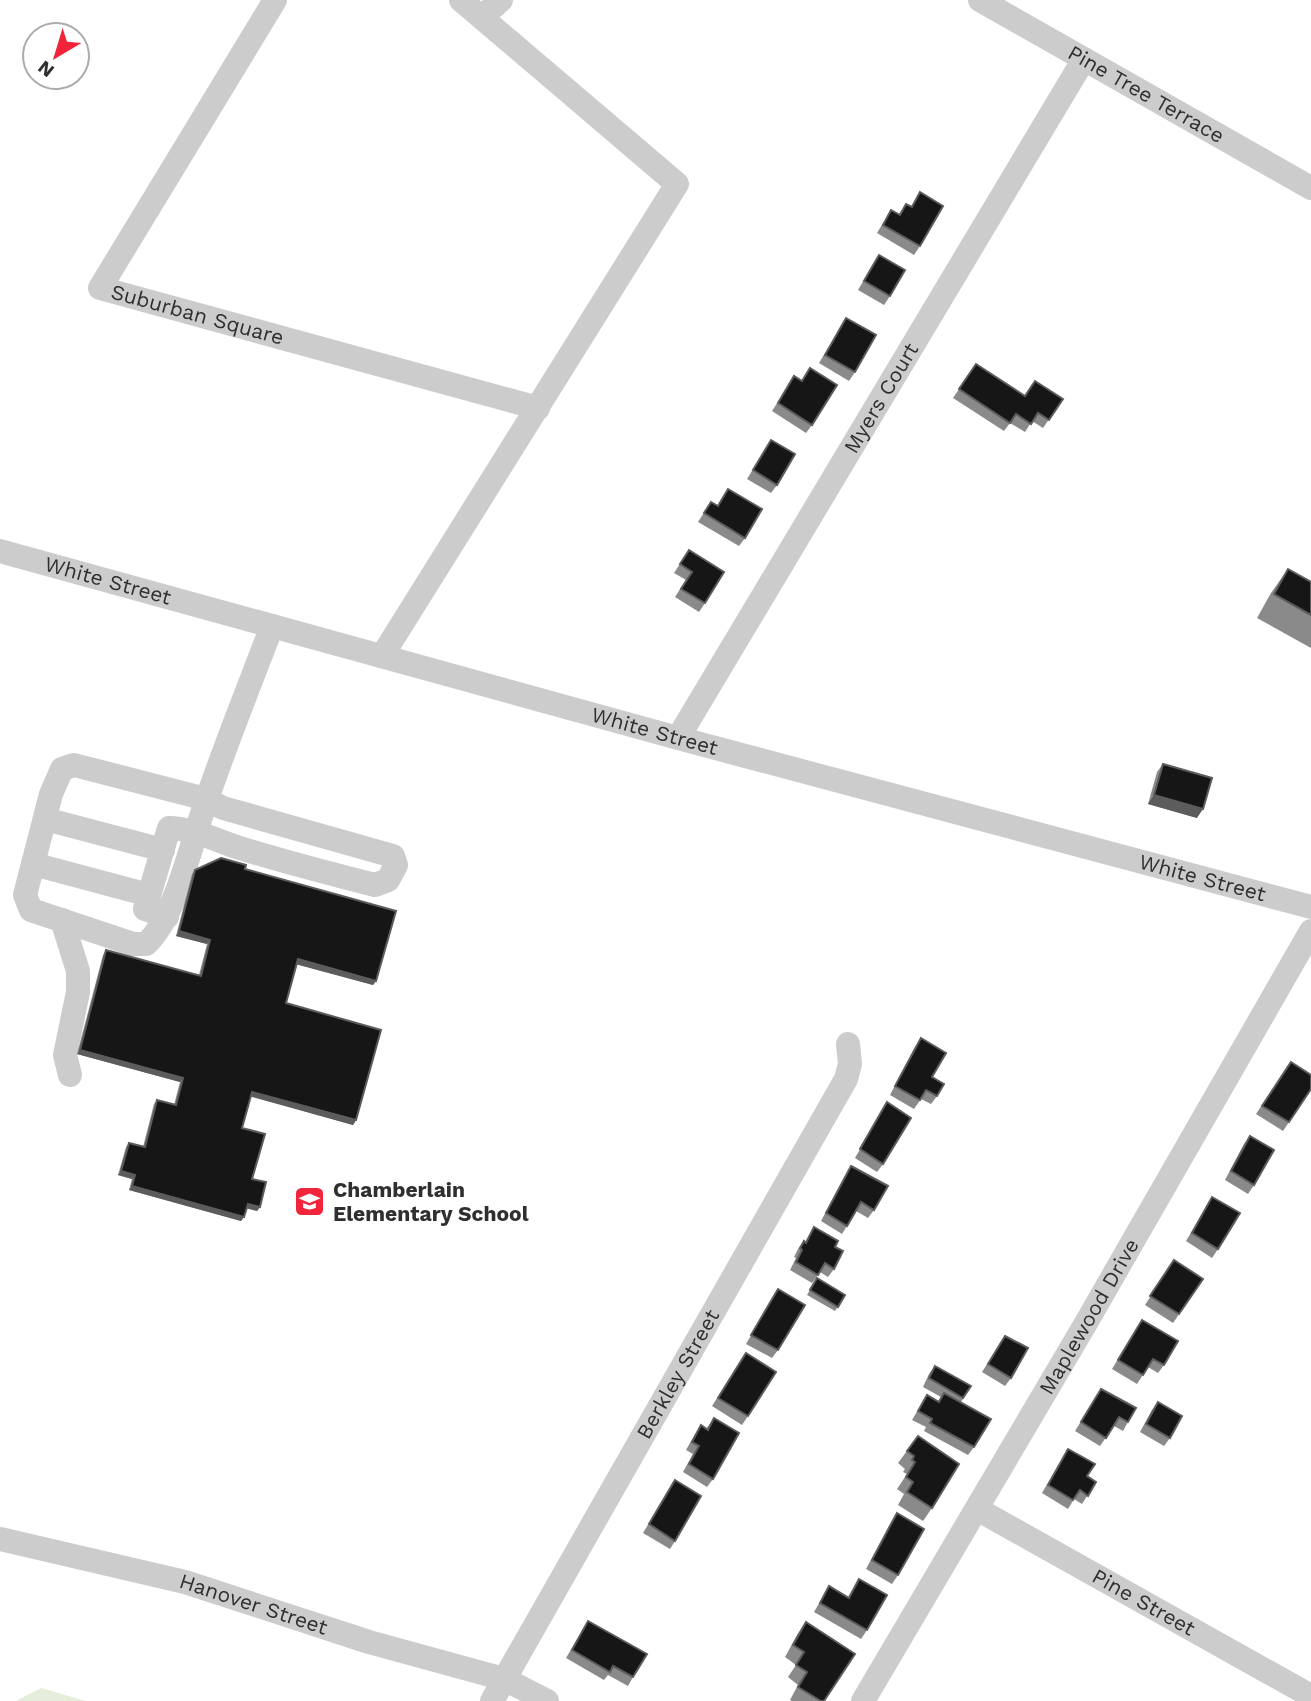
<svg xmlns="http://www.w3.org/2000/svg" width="1311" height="1701" font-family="'Work Sans',sans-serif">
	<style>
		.green { fill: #e5eddb }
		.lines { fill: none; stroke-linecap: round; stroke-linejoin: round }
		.minor { stroke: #ccc; stroke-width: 24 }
		.wall { fill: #8a8a8a }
		.shaded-wall { fill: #5c5c5c }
		.building { fill: #161616; stroke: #5c5c5c; stroke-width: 2 }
		.labels { text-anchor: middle; stroke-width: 7; stroke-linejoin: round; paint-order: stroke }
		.street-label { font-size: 21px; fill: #2f2f2f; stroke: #fff }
		.poi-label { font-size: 21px; font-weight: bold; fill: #2f2f2f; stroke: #fff; text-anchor: start }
	</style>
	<rect width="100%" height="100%" fill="#fff"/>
	<path class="green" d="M41 1688 86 1701H16Z"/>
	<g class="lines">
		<g class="minor">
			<path id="s1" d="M275 0 100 288 538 408"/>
			<path id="s2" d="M980 0 1311 188"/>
			<path d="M482 17 501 0"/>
			<path id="s3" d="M0 551 678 738 1311 907"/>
			<path d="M382 656 677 184 461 0"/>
			<path id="s4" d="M678 738 1084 59"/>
			<path d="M45 819 163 850"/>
			<path d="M33 864 149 895"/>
			<path d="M167 917 145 909 169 828C193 828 220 842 243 849 286 862 331 874 375 885L388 880 396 865 393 856 223 808 206 799 74 765 62 769 51 794 25 895 31 910 133 944H146C177 915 191 842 206 802 226 743 250 684 272 626"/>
			<path d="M62 920 78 971V992L65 1055 70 1075"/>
			<path id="s5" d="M977 1509 1311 1696"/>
			<path id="s6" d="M0 1539 185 1582 369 1642 504 1679 547 1701"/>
			<path id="s7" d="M492 1701 846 1079 850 1064 848 1044"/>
			<path id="s8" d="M863 1701 1086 1323 1311 931"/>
		</g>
	</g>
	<g class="wall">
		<path d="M920 192V246L914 255 877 233 891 210 899 214 906 204 911 207Z"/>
		<path d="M879 255 890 296 884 305 858 290Z"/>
		<path d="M846 318 855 372 849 381 819 363Z"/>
		<path d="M976 364 1025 396 1063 399 1043 428 1032 421 1025 432 1010 423 1004 431 953 398Z"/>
		<path d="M789 385 812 425 806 433 772 411Z"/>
		<path d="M771 440 777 485 771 493 747 479Z"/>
		<path d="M728 489 745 538 739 546 698 522 711 502 717 506Z"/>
		<path d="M689 550 705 603 699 612 675 597 686 580 674 573Z"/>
		<path d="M1288 569 1311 582V648L1257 618 1271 593Z"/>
		<path d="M1163 764 1197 818 1148 804 1157 772Z"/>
		<path d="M245 869 376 981 373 985 297 964 286 1003 356 1120 353 1125 251 1096 242 1128 252 1179 260 1207 257 1211 247 1208 244 1217 241 1221 129 1190 132 1179 118 1175 126 1147 129 1143 143 1147 154 1104 157 1100 174 1105 180 1082 77 1054 103 955 106 950 199 975 207 944 176 936 192 874 195 870Z"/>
		<path d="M921 1038 937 1096 931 1104 921 1099 914 1109 890 1095 915 1047Z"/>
		<path d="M1291 1062 1311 1089 1283 1131 1256 1114Z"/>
		<path d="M887 1102 883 1164 877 1172 855 1158Z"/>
		<path d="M1250 1136 1254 1185 1248 1194 1225 1180 1244 1144Z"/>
		<path d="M851 1166 874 1210 868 1218 856 1211 842 1234 821 1221 846 1174Z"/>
		<path d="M1212 1197 1218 1249 1212 1258 1186 1241Z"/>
		<path d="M814 1227 835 1247 834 1269 828 1277 820 1272 812 1283 790 1270 796 1258 794 1257 798 1249 804 1241 805 1242Z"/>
		<path d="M1174 1260 1203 1279 1173 1323 1145 1305Z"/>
		<path d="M817 1278 845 1295 835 1311 807 1295Z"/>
		<path d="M778 1289V1350L772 1358 746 1344Z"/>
		<path d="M1142 1320 1164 1365 1158 1373 1148 1367 1137 1384 1112 1369Z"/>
		<path d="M1005 1336 1011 1378 1005 1386 982 1372Z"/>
		<path d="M746 1353 748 1416 742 1425 712 1406Z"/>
		<path d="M935 1366 971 1386 961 1402 974 1447 968 1455 924 1431 926 1427 912 1420 927 1395 938 1401 941 1397 923 1387 929 1374Z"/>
		<path d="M1101 1389 1128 1422 1123 1431 1114 1426 1100 1446 1075 1431Z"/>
		<path d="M1158 1402 1170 1438 1164 1446 1140 1432 1152 1410Z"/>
		<path d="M714 1418 713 1479 707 1487 683 1472 693 1454 686 1450 695 1434 701 1425 706 1429Z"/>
		<path d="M918 1436 932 1508 923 1521 898 1505 904 1494 897 1489 907 1474 903 1472 905 1469 898 1463Z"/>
		<path d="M1068 1449 1087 1476 1096 1482 1082 1504 1074 1499 1068 1509 1042 1493Z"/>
		<path d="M675 1480V1541L670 1549 643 1533Z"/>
		<path d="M897 1513 898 1575 892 1584 866 1569 891 1522Z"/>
		<path d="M859 1579 867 1630 861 1639 814 1612 829 1586 848 1597Z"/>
		<path d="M588 1621 633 1677 628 1686 608 1675 604 1680 566 1658Z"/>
		<path d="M806 1622 824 1701H792L790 1700 798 1685 788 1677 796 1665 785 1657 797 1635Z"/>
	</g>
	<g class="shaded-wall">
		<path d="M1154 795 1203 809 1197 818 1148 804Z"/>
		<path d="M179 931 210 940 207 944 176 936Z"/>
		<path d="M298 959 376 981 373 985 295 964Z"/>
		<path d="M80 1050 183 1078 180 1082 77 1054Z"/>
		<path d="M252 1092 356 1120 353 1125 249 1096Z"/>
		<path d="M121 1171 135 1175 132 1179 118 1175Z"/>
		<path d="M132 1186 244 1217 241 1221 129 1190Z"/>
		<path d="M248 1204 260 1207 257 1211 245 1208Z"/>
	</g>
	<g class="building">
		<path d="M920 192 943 206 920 246 883 225 891 210 900 215 906 204 912 207Z"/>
		<path d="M879 255 905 270 890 296 864 281Z"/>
		<path d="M846 318 876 335 855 372 825 355Z"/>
		<path d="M976 364 1025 396 1035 381 1063 399 1049 420 1038 413 1031 424 1016 414 1010 423 959 389Z"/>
		<path d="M810 368 837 385 812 425 778 403 794 376 802 381Z"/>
		<path d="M771 440 795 454 777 485 753 470Z"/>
		<path d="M728 489 762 509 745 538 704 513 711 502 718 506Z"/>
		<path d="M689 550 724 572 705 603 681 589 692 572 680 564Z"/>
		<path d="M1288 569 1311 582V615L1274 594Z"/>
		<path d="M1163 764 1212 778 1203 809 1154 795Z"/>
		<path d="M221 858 246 865 245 869 396 911 376 981 298 959 286 1003 381 1030 356 1120 252 1092 242 1128 265 1134 252 1179 266 1182 260 1207 248 1204 244 1217 132 1186 135 1175 121 1171 129 1143 145 1147 157 1100 176 1105 183 1078 80 1050 106 950 201 976 210 940 179 931 195 870Z"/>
		<path d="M921 1038 946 1053 932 1077 944 1084 937 1096 926 1090 920 1100 895 1086Z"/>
		<path d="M1291 1062 1311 1075V1089L1289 1122 1262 1106Z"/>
		<path d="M887 1102 911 1118 883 1164 860 1149Z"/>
		<path d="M1250 1136 1274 1150 1254 1185 1231 1171Z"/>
		<path d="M851 1166 888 1186 874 1210 861 1202 847 1226 826 1213Z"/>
		<path d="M1212 1197 1240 1213 1218 1249 1192 1233Z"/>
		<path d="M814 1227 838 1241 835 1247 843 1251 834 1269 825 1263 818 1275 796 1262 802 1250 800 1248 804 1241 806 1243Z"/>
		<path d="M1174 1260 1203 1279 1179 1314 1150 1296Z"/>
		<path d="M817 1278 845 1295 838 1307 810 1290Z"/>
		<path d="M778 1289 805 1305 778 1350 751 1335Z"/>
		<path d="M1142 1320 1178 1341 1164 1365 1153 1359 1143 1375 1118 1360Z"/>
		<path d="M1005 1336 1028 1348 1011 1378 988 1364Z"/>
		<path d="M746 1353 776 1372 748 1416 718 1398Z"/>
		<path d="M935 1366 971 1386 963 1398 929 1378Z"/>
		<path d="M1101 1389 1136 1408 1128 1422 1119 1417 1106 1438 1081 1422Z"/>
		<path d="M944 1393 991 1419 974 1447 930 1423 932 1419 918 1411 927 1395 939 1402Z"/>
		<path d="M1158 1402 1182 1416 1170 1438 1146 1424Z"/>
		<path d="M714 1418 739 1433 713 1479 689 1464 699 1446 692 1442 701 1425 708 1430Z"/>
		<path d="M918 1436 959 1464 932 1508 907 1492 913 1482 906 1477 915 1462 912 1460 914 1456 907 1451Z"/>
		<path d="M1068 1449 1095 1464 1087 1476 1096 1482 1088 1496 1080 1490 1073 1500 1048 1485Z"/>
		<path d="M675 1480 701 1496 675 1541 649 1524Z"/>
		<path d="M897 1513 924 1529 898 1575 872 1560Z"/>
		<path d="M859 1579 887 1595 867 1630 820 1603 829 1586 849 1598Z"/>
		<path d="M588 1621 647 1654 633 1677 613 1666 610 1672 572 1650Z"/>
		<path d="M806 1622 855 1654 824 1701H821L798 1687 807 1672 796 1665 804 1652 793 1645Z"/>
	</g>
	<defs>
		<symbol id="school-square" viewBox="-11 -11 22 22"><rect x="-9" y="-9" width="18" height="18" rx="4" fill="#f2243b" stroke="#fff"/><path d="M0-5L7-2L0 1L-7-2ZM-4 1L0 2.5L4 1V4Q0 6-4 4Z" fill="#fff"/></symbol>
	</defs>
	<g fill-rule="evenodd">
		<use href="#school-square" x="292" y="1184" width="35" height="35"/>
	</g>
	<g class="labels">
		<g class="street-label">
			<text dy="7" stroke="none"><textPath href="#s2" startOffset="191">Pine Tree Terrace</textPath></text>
			<text dy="7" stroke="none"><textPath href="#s1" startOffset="438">Suburban Square</textPath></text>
			<text dy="7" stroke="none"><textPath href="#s4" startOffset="396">Myers Court</textPath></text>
			<text dy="7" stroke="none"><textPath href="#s3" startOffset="112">White Street</textPath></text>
			<text dy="7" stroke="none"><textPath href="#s3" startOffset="679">White Street</textPath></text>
			<text dy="7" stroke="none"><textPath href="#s3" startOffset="1246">White Street</textPath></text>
			<text dy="7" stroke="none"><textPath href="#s8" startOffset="446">Maplewood Drive</textPath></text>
			<text dy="7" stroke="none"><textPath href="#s7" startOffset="376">Berkley Street</textPath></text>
			<text dy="7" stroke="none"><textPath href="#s5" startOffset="191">Pine Street</textPath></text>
			<text dy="7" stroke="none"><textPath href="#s6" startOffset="262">Hanover Street</textPath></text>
		</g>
		<g class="poi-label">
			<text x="333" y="1197">Chamberlain<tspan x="333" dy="24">Elementary School</tspan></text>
		</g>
	</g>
	<g transform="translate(56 56) rotate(218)"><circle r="33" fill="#ffffff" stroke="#acacac" stroke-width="2"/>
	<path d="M0-5L12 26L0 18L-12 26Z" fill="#f2243b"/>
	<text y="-10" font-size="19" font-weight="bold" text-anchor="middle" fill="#2f2f2f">N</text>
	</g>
</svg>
